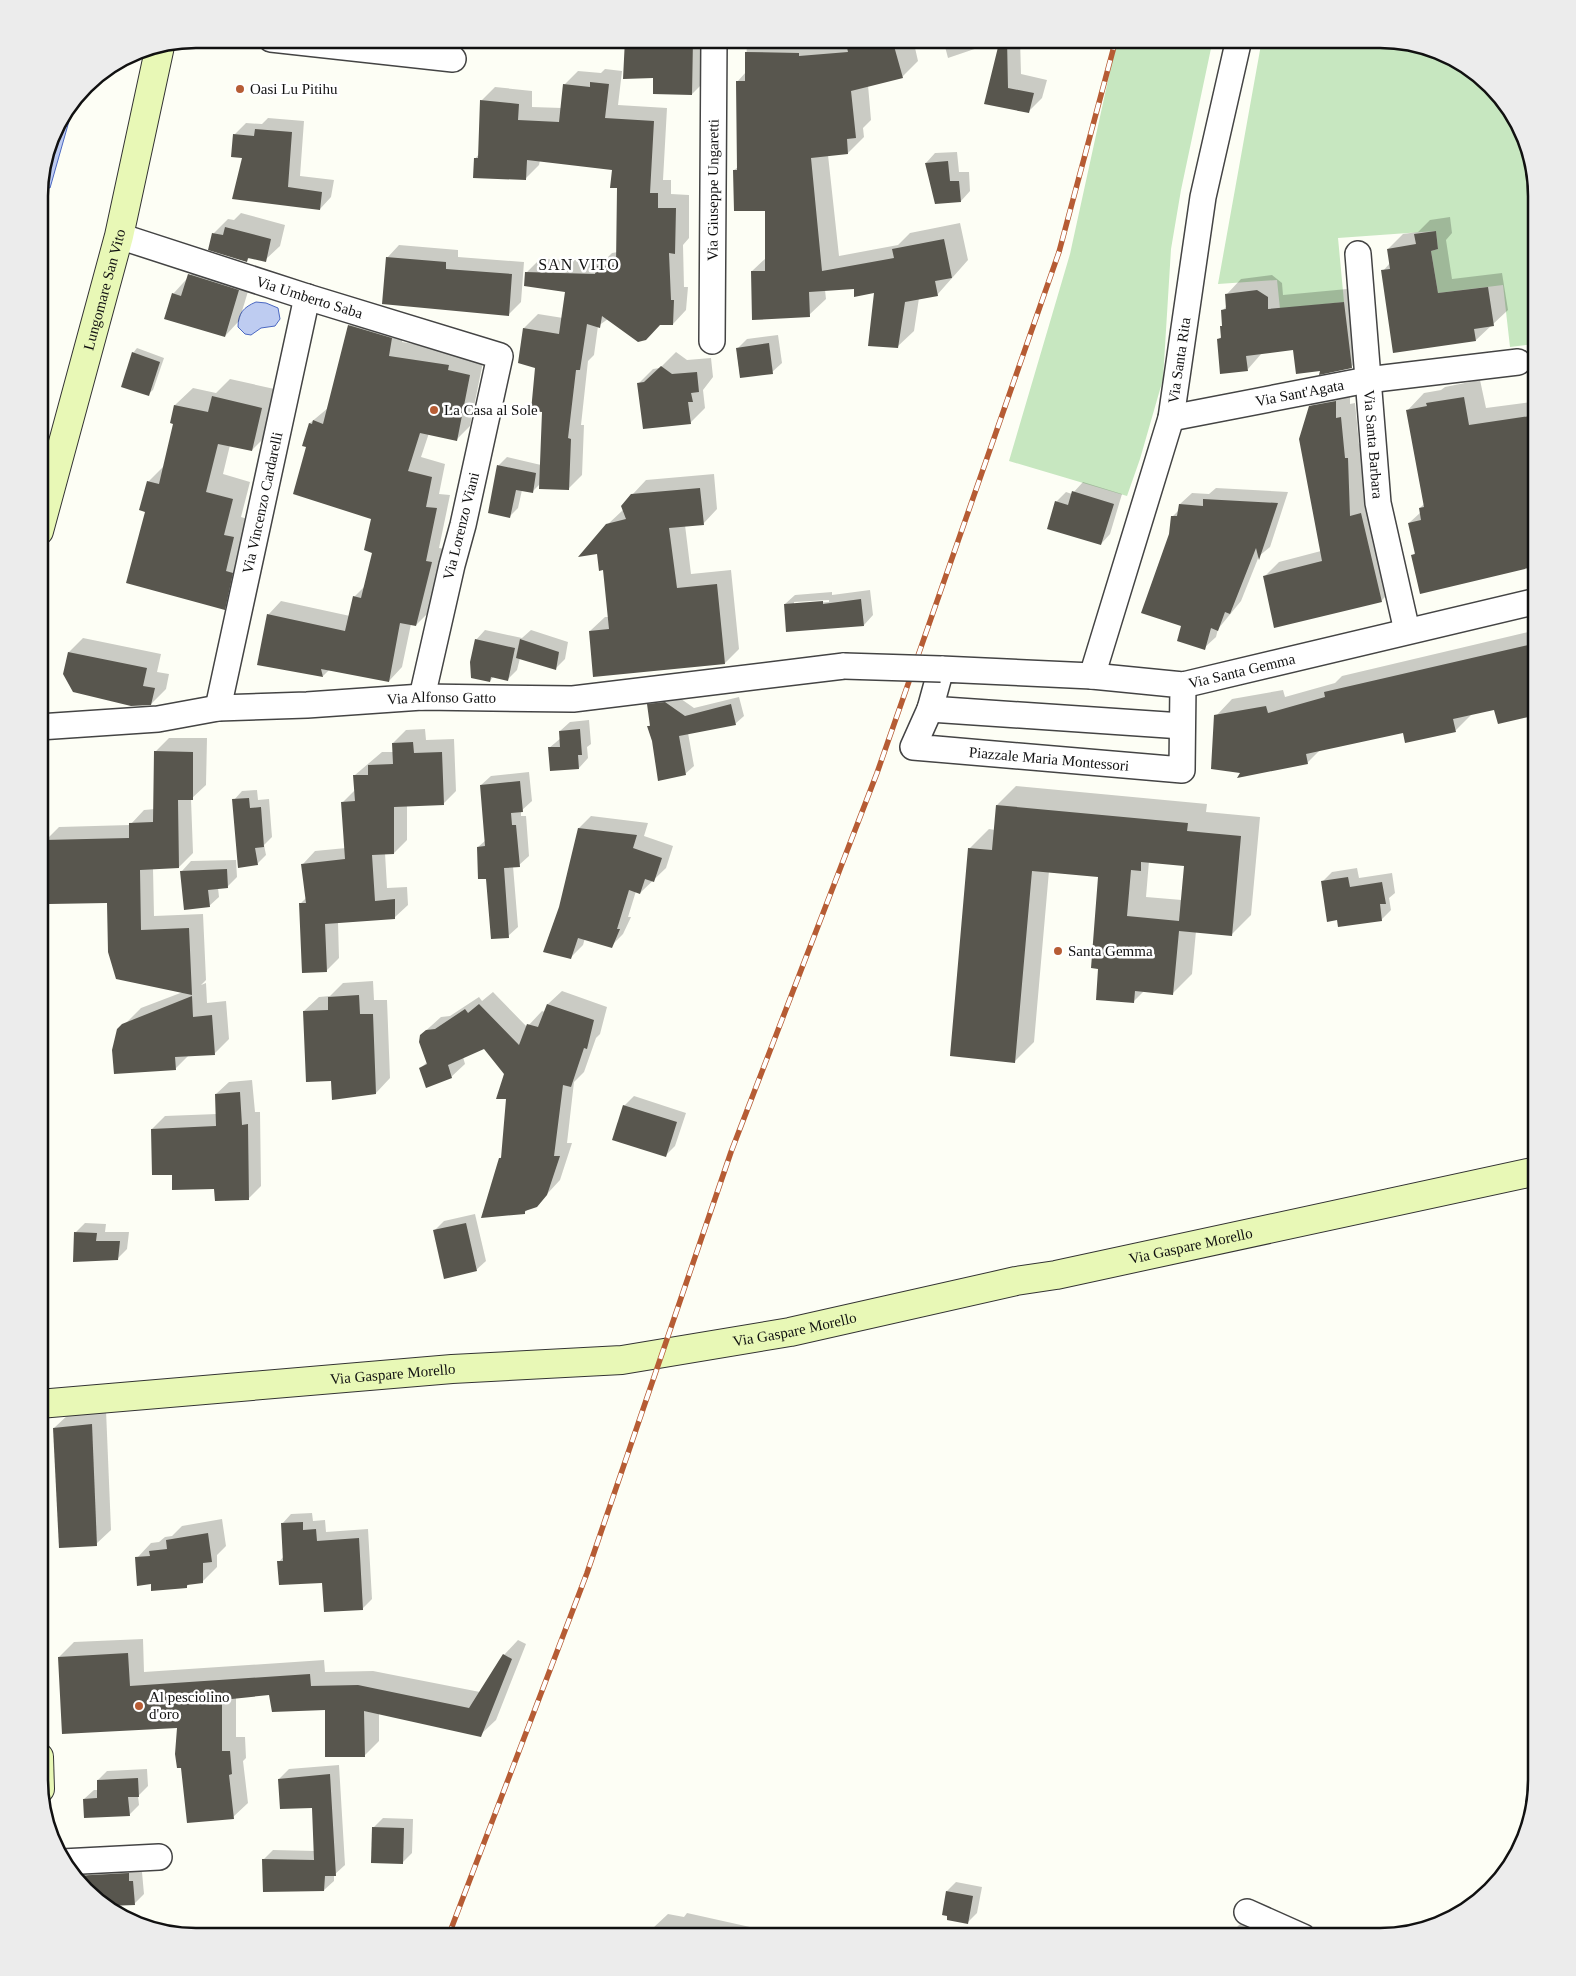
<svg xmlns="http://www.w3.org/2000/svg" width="1576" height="1976" font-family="'Times New Roman',serif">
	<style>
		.green { fill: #c7e7c0 }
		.water { fill: #beccf1; stroke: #4b68c2 }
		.shadow { fill: #0003; fill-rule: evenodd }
		.building { fill: #58564e; fill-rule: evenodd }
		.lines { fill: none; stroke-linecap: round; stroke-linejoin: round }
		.street-casing { stroke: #444; stroke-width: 28 }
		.secondary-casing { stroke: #333; stroke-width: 30 }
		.street { stroke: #fff; stroke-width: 25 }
		.secondary { stroke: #e8f8b6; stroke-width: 28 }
		.rail-casing { stroke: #b65c34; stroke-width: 5.5 }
		.rail { stroke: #fff; stroke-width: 4; stroke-dasharray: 11; stroke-linecap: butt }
		.street-bridge-casing { stroke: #444; stroke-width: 28; stroke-linecap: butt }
		.street-bridge { stroke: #fff; stroke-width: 25 }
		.poi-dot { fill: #b65c34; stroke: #fff; stroke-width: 2 }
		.labels { text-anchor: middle; stroke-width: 5; stroke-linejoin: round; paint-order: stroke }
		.poi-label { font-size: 15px; fill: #111; stroke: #fff; text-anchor: start }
		.street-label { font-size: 15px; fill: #111; stroke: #fff }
		.neighbourhood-label { font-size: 16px; letter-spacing: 1px; fill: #111; stroke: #fff }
		.rim { fill: none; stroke: #111; stroke-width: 2.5 }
	</style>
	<rect width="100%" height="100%" fill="#fdfef5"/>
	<g class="green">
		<path d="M1117 39H1213L1181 190 1171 249 1163 379 1140 459 1127 496 1009 461 1070 254Z"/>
		<path d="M1262 39H1390L1459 60 1511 108 1529 145 1537 196V348L1533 344 1510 347 1503 285 1438 293 1431 251 1438 249 1436 231 1338 238 1344 302 1280 309 1277 280 1218 284Z"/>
	</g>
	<g class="water">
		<path d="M75 100 50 188 39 184 55 126Z"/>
		<path d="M256 302 266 303 278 308 280 319 275 326 261 328 251 335 245 334 238 327C238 313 244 307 256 302Z"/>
	</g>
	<g class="shadow">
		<path d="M581 39H705V81L692 94 654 77 626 46 581 42Z"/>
		<path d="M747 39H913L918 61 902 77 868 85 871 120 863 128 864 137 848 153 828 155 839 256 898 245 910 233 960 223 968 260 937 295 919 298 914 331 897 347 876 291 856 288 825 290 826 299 809 315 752 271 766 258V209L734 170 738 167 737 82 746 72Z"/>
		<path d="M943 39H1020L1021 74 1047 80 1042 98 1028 112 985 103 1001 40 948 58Z"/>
		<path d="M605 69 622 71 618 105 667 108 663 180H671V194L689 195V238L683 245 684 287H688L686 310 673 324 608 319 598 326 594 355 588 361 581 425H584L582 475 568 489 540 484 532 492 522 490 518 508 510 516 499 465 507 457 541 465 544 411 536 367 520 362 524 328 538 314 563 318 567 291 526 273 540 259 604 261 612 253 618 252V187L613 169 540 160 539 165 525 179 475 159 479 154 481 101 495 87 532 91V107L562 108 564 85 578 71 601 73Z"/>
		<path d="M268 118 304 121 300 176 334 180 331 197 320 209 243 156 234 135 246 123 262 124Z"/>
		<path d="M957 152 959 172H969L970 191 961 201 926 163 935 153Z"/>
		<path d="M241 213 285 225 280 246 265 260 250 257 246 261 213 234 228 219 234 220Z"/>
		<path d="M1450 217 1452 233 1446 240 1452 279 1502 273 1508 310 1476 340 1383 271 1390 263 1388 249 1403 234 1418 232 1430 220Z"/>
		<path d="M399 245 458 250V257L524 262 521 302 508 315 387 258Z"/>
		<path d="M204 260 253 275 239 321 225 336 173 294Z"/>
		<path d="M1272 275 1282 283 1283 295 1358 288 1366 352 1351 367 1321 370 1294 349 1262 353 1248 369 1218 340 1222 336V311L1227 306V294L1241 279Z"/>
		<path d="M363 312 405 325 402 342 462 352 483 362 470 426 456 440 429 433 421 457 445 464 439 494 450 495 439 548 445 549 430 611 416 625 411 624 402 667 389 681 329 670 323 676 268 615 281 601 350 616 354 597 366 585 374 552 372 518 307 446 310 423 328 408 350 325Z"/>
		<path d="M778 335 782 363 772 372 737 349 747 339Z"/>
		<path d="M137 348 164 358 153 390 148 394 133 353Z"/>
		<path d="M676 352 687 360 711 358 713 377 703 390 705 408 690 423 639 383 653 369 660 368Z"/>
		<path d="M230 379 279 390 270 432 252 450 230 445 223 474 250 482 241 517 251 520 242 591 224 609 147 511 148 482 164 466 174 423 171 422 175 405 193 388 216 393Z"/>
		<path d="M1480 380 1486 408 1531 402 1537 396V565L1420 592 1412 556 1416 552 1409 523 1421 512 1420 508 1424 504 1407 411 1424 393 1441 390 1445 387Z"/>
		<path d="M1350 387V404L1355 403 1359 444H1362L1364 502 1375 499 1396 586 1381 601 1264 577 1279 562 1321 551 1310 407 1325 392Z"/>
		<path d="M714 474 717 509 703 524 685 525 691 574 731 570 739 649 725 663 590 631 605 617H609L607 525 623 510 632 495 646 480Z"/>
		<path d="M1083 482 1122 494 1110 534 1101 544 1056 502 1066 492 1072 494Z"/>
		<path d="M1216 488 1288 492 1270 547 1259 556 1241 601 1218 629 1216 637 1204 648 1183 625 1170 534 1173 516 1180 509V504L1192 493 1209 494Z"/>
		<path d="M870 590 873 615 864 625 785 604 795 595 832 592V595ZM829 600V602L794 604V602Z"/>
		<path d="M485 630 522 638 531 630 568 642 565 659 555 669 520 658 517 670 508 679 494 676 490 681 476 640Z"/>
		<path d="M1537 630V714L1498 723 1495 708 1473 713 1456 730 1404 731 1320 750 1307 763 1242 772 1216 716 1232 699 1283 690 1285 697 1335 683 1342 676Z"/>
		<path d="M83 638 161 654 157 672 169 674 166 689 151 704 131 705 74 691 69 652Z"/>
		<path d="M674 694 694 708 739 697 744 716 735 724 688 733 694 766 685 774 653 741 648 727 651 724 648 705 657 696Z"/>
		<path d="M589 720 591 744 587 747 588 758 579 768 549 748 561 738 560 731 570 722Z"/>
		<path d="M425 729 426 740 454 739 456 791 443 804 407 805V840L394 853H385L387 888 407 887 408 905 395 917 338 922 339 958 326 971 301 903 307 897 303 864 315 851 346 848 343 802 355 790V775L382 752H393V743L406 730Z"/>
		<path d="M169 738H207L206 785 191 799 193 853 179 867 153 868 154 916 203 914 206 980 201 985 206 983 207 1003 226 1001 229 1039 214 1054 189 1055 175 1069 119 1030 141 1008 183 992 108 902 50 869 45 841 59 827 130 825 144 810 155 809V752Z"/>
		<path d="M529 772 532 801 521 811V816H526L529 856 519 865 513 866 518 927 508 936 478 847 486 840 481 785 491 776Z"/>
		<path d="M1016 786 1207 804 1206 812 1260 817 1251 915 1231 935 1196 931 1192 974 1172 994 1144 991 1133 1002 1100 968V876L1049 871 1034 1042 1015 1061 969 849 989 829 995 830 997 805ZM1149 861 1185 865 1182 900 1146 897Z"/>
		<path d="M257 790 258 800 269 799 272 837 264 845 266 855 257 864 234 800 242 791Z"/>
		<path d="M591 816 648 823 644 836 673 846 666 868 640 893 636 891 628 917H631L623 934 611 946 585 938 583 945 571 957 579 828Z"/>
		<path d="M236 860 237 877 227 887 218 888 219 897 209 906 182 871 191 861Z"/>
		<path d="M1357 868 1359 878 1392 873 1395 893 1389 898 1391 910 1381 920 1338 919 1322 882 1332 872Z"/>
		<path d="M373 981 374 1000H387L390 1078 376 1093 332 1080 304 1011 319 997 330 996 343 983Z"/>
		<path d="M562 991 607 1007 600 1034 596 1038 584 1072 574 1082 567 1143H572L560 1180 536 1206 529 1208 524 1213 500 1158 503 1156 507 1097 505 1073 484 1048 463 1057 465 1064 451 1077 420 1069 427 1062 421 1035 441 1017 450 1016 479 997 482 1001 493 992 527 1027 542 1011 545 1012 548 1004Z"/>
		<path d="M252 1080 255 1112H260L261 1186 249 1198 173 1174 152 1129 165 1116 217 1114 216 1094 229 1082Z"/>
		<path d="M634 1096 686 1113 675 1146 665 1156 624 1106Z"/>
		<path d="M475 1214 486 1261 476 1270 435 1230 444 1221Z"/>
		<path d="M85 1223 106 1224 105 1232H129L127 1249 117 1259 76 1232Z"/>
		<path d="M106 1410 111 1530 96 1544 54 1428 69 1414Z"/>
		<path d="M312 1513 313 1521 325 1520 326 1532 368 1529 372 1599 362 1609 323 1581 279 1562 284 1556 282 1524 291 1514Z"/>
		<path d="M222 1519 226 1546 217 1555V1567L202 1582 190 1583 187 1586 152 1583 137 1558 151 1543 159 1542 165 1537 172 1536 182 1526Z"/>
		<path d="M143 1639 144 1672 324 1660 325 1672 373 1671 480 1692 504 1655 518 1640 526 1644 496 1720 480 1735 379 1713V1741L364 1756 326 1708 270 1694 236 1697V1737H245L246 1758 243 1761 248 1803 233 1817 178 1727 59 1657 74 1642Z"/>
		<path d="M339 1765 345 1865 334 1875V1881L324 1890 264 1859 273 1850 315 1851 314 1807 279 1779 289 1769Z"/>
		<path d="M147 1769 148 1786 138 1796 139 1805 129 1815 84 1799 94 1790H98V1780L107 1771Z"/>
		<path d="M383 1818 413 1819 412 1853 402 1863 373 1828Z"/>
		<path d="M138 1864V1872H142L144 1894 134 1904 105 1905 88 1889 87 1876 97 1866Z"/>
		<path d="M956 1882 982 1887 977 1913 967 1923 947 1891Z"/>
		<path d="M687 1913 750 1927 748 1937H651L653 1928 668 1914 684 1917Z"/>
		<path d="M1243 1921 1295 1937H1232L1233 1931Z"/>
	</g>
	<g class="building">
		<path d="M625 39H693L692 95 653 94V78L623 79Z"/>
		<path d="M845 39H892L903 78 851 91 856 138 847 139 848 154 811 158 822 271 894 258 892 249 944 239 952 278 935 281 938 296 905 302 898 348 868 346 874 293 854 297V289L809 292 810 317 752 320 751 271H765V211H734L733 170H737L736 81H745V52L799 53V56L848 52Z"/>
		<path d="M1000 39H1007L1008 88 1034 93 1029 113 984 104Z"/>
		<path d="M590 82 609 84 605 118 654 121 650 193H658V208H676L675 254 669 253 671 300H674L673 325H660L646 340 638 342 602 316 600 328 587 324 580 370H576L568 438 571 439 569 490 539 489 542 412 531 411 535 368 518 363 523 328 559 334 565 292 524 286 525 272 595 274 597 266 616 265 617 188H610L612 170 527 160 526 180 473 178 474 158H478L480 100 519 104 518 120 559 122 563 84 590 87Z"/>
		<path d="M255 129 292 132 288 187 322 192 320 210 232 199 242 158 231 157 233 134 254 136Z"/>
		<path d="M948 161 950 181H959L961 202 935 204 925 163Z"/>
		<path d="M225 227 271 239 266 262 248 258 247 262 208 250 212 233 223 235Z"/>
		<path d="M1436 231 1438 249 1431 251 1438 293 1488 287 1494 326 1474 329 1476 341 1393 353 1381 270 1390 269 1387 249 1416 244 1414 234Z"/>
		<path d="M386 257 446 262V269L512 274 509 316 382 304Z"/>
		<path d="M188 274 239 290 225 337 164 319 172 293 181 296Z"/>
		<path d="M1257 290 1268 297V309L1344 302 1352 368 1319 375 1320 371 1296 374 1293 350 1246 356 1248 371 1220 374 1217 339 1221 338 1220 326H1222L1221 310 1226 309 1225 294Z"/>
		<path d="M348 325 392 338 389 356 449 365 448 370 470 375 457 441 420 433 408 471 432 477 426 507 437 508 426 561 432 562 416 626 400 623 389 682 321 669 323 677 257 665 267 614 345 631 353 596 361 598 372 553 364 550 371 519 293 494 306 447 302 446 309 423 312 424 313 420 323 424Z"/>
		<path d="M769 343 773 374 740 378 736 348Z"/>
		<path d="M132 352 160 362 149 396 121 387Z"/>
		<path d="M661 366 672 374 697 372 699 392 691 393 693 402H688L691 424 643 429 637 383 644 382Z"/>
		<path d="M212 396 262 408 252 451 218 444 206 492 233 499 224 535 234 537 226 571 233 573 225 610 126 583 145 512 139 510 147 481 159 484 173 424 170 423 174 405 208 412Z"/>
		<path d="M1464 397 1469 425 1537 415V566L1420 594 1411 555 1415 554 1408 523 1421 520 1419 508 1424 507 1406 410 1427 406 1426 403Z"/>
		<path d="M1336 401V418L1341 417 1345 458H1348L1350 516 1361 513 1382 602 1274 628 1263 576 1322 561 1299 439 1309 406Z"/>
		<path d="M497 465 536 473 533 493 516 490 510 518 488 513Z"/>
		<path d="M700 488 704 525 669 528 677 588 717 584 725 664 593 677 589 631 609 629 603 570 599 571 597 554 578 557 606 524 626 519 621 506 631 494Z"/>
		<path d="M1072 491 1114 504 1101 545 1047 529 1055 501 1068 505Z"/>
		<path d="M1203 499 1278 503 1259 560 1256 548 1230 614 1225 612 1218 631 1211 628 1205 650 1177 641 1181 626 1141 613 1169 534 1171 516H1177L1179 504 1203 506Z"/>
		<path d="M861 599 864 626 786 632 784 604 823 601V604Z"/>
		<path d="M475 639 515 648 508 681 491 677 490 682 471 678 470 662Z"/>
		<path d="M520 639 559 652 556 670 516 658Z"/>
		<path d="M1537 643V715L1498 724 1494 710 1453 719 1456 732 1405 743 1403 733 1306 754 1308 764 1237 778 1240 773 1211 769 1214 715 1266 706 1268 713 1325 697 1324 692Z"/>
		<path d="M68 652 147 668 143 686 155 688 151 705 131 706 73 692 63 674Z"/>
		<path d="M665 702 685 716 731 704 736 725 679 736 686 775 658 781 652 741 647 726H650L647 704Z"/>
		<path d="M580 729 582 755H578L579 769 550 771 548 747H560L559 731Z"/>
		<path d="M413 742 414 753 442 752 444 805 394 807V854L372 855 375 901 395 899V919L325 924 327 972 302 973 299 903H306L301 864 345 859 341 802 355 801 353 775H368V765L393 764 392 743Z"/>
		<path d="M154 751 193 752V800H178L179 868 140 870 141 930 189 928 192 995 116 979 108 952 107 903 49 904V870H42L44 840 129 838V823L153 822Z"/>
		<path d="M520 781 523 812 511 813 512 825H516L520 867 504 868 509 938 491 939 486 879H478L477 847 485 846 480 785Z"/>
		<path d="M249 798 250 808 261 807 264 847 255 848 258 865 238 868 232 799Z"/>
		<path d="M996 805 1188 823 1187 831 1241 836 1232 936 1179 931 1173 995 1135 991 1134 1003 1096 1000 1098 969 1091 968 1098 877 1032 871 1015 1063 950 1056 968 848 992 850ZM1141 862 1184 866 1179 921 1127 916 1131 870 1141 871Z"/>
		<path d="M578 828 637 835 633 848 662 858 654 882 645 879 640 894 629 890 617 929H620L612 948 578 938 571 959 543 952 559 907Z"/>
		<path d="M227 869 228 888 208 890 210 907 184 910 180 871Z"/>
		<path d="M1348 877 1350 887 1382 882 1386 904H1380L1382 921 1338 927 1337 920 1327 922 1321 881Z"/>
		<path d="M359 995 360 1014H373L376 1094 332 1100 331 1081 306 1082 303 1011 328 1010V997Z"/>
		<path d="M192 996 193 1017 212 1015 215 1055 175 1057 176 1070 114 1074 112 1050 117 1029 122 1024Z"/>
		<path d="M479 1004 519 1045 527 1024 538 1027 547 1004 594 1020 587 1049 584 1048 571 1087 563 1085 554 1156H560L547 1195 537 1207 525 1211V1214L481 1218 499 1158H501L506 1099H496L504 1074 484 1049 448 1065 452 1078 426 1088 419 1068 427 1064 419 1042 420 1035 426 1030 435 1029 465 1009 468 1013Z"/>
		<path d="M240 1092 242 1125 248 1124 249 1200 215 1201 214 1189 172 1190V1175H152L151 1129 216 1126 215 1094Z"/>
		<path d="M623 1105 677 1122 666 1157 612 1140Z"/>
		<path d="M466 1223 477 1271 444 1279 433 1230Z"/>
		<path d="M74 1232 97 1233 96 1241H120L118 1260 73 1262Z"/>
		<path d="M92 1424 97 1546 59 1548 53 1428Z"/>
		<path d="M303 1522V1530L316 1529 317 1541 359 1538 363 1610 324 1612 322 1583 279 1585 277 1561H283L281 1523Z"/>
		<path d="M208 1533 212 1562 203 1563V1583L187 1585V1588L151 1591V1584L137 1586 135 1557 150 1556 149 1551 167 1549 166 1540Z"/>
		<path d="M128 1653 130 1686 310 1674 311 1686 358 1685 469 1708 503 1654 512 1659 481 1737 364 1711 365 1757H325V1710L272 1712 269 1695 222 1700V1751H230L232 1774 229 1775 234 1819 187 1823 181 1768H177L175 1754 177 1728 62 1734 58 1657Z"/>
		<path d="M330 1774 336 1876H325L324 1891 263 1892 262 1859 314 1860 312 1808 280 1809 278 1779Z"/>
		<path d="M138 1778 139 1797H128L130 1816 84 1818 83 1799 97 1798V1780Z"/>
		<path d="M372 1827 404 1828 403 1864 371 1863Z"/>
		<path d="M129 1873V1881H133L135 1905 107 1906 74 1876Z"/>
		<path d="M946 1891 973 1896 968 1924 947 1920V1916L942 1915Z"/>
	</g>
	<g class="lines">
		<defs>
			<g id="street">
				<path d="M271 39 453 59"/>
				<path id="s1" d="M119 236 307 297 500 356 463 525 452 565 422 697"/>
				<path id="s2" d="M1358 254 1378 503 1407 631"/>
				<path id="s3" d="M712 341 714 39"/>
				<path id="s4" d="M1171 418 1367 380 1518 362"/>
				<path id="s5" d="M1092 676 1171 418 1203 197 1239 39"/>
				<path id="s6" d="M1183 685 1182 770 913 747 930 709 941 669 1092 676 1183 685 1537 601"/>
				<path id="s7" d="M218 708 307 297"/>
				<path d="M930 709 1182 726"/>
				<path id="s8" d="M39 727 158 719 218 708 307 705 422 697 573 699 844 666"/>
				<path d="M62 1862 159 1857"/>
				<path d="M1247 1912 1303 1937"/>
			</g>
			<g id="secondary">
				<path id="s9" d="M39 531 119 236 160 46"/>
				<path id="s10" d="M39 1404 452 1369 622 1360 790 1332 1016 1281 1056 1275 1537 1171"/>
				<path d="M39 1757 40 1789"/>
			</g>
		</defs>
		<use href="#street" class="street-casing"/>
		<use href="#secondary" class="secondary-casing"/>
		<use href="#street" class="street"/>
		<use href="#secondary" class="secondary"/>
		<defs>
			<path id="rail" d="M448 1937 587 1573 731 1152 877 773 1059 252 1116 39"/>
		</defs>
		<use href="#rail" class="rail-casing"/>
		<use href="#rail" class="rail"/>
		<defs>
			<path id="street-bridge" d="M844 666 941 669"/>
		</defs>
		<use href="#street-bridge" class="street-bridge-casing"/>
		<use href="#street-bridge" class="street-bridge"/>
	</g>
	<g class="poi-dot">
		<circle cx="240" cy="89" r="5"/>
		<circle cx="434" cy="410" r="5"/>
		<circle cx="1058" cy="951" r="5"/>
		<circle cx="139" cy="1706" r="5"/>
	</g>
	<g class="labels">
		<g class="poi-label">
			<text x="250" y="94">Oasi Lu Pitihu</text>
			<text x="444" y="415">La Casa al Sole</text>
			<text x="1068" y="956">Santa Gemma</text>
			<text x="149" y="1702">Al pesciolino<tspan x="149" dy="17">d'oro</tspan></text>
		</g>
		<g class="street-label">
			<text dy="5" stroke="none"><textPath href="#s3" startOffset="151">Via Giuseppe Ungaretti</textPath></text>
			<text dy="5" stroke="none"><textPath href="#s9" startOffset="250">Lungomare San Vito</textPath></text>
			<text dy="5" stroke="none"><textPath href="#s1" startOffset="200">Via Umberto Saba</textPath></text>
			<text dy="5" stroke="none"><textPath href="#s5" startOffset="328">Via Santa Rita</textPath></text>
			<text dy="5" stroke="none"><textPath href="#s4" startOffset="131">Via Sant'Agata</textPath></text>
			<text dy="5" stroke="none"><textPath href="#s2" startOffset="191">Via Santa Barbara</textPath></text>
			<text dy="5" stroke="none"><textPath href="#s7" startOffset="210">Via Vincenzo Cardarelli</textPath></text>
			<text transform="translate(461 526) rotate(-76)" y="5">Via Lorenzo Viani</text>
			<text dy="5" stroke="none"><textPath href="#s6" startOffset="741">Via Santa Gemma</textPath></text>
			<text dy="5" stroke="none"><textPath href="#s8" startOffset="404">Via Alfonso Gatto</textPath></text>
			<text transform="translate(1049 759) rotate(5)" y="5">Piazzale Maria Montessori</text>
			<text dy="5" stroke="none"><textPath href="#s10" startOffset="1165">Via Gaspare Morello</textPath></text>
			<text dy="5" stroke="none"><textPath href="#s10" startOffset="760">Via Gaspare Morello</textPath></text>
			<text dy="5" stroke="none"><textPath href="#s10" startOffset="355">Via Gaspare Morello</textPath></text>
		</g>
		<g class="neighbourhood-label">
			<text x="579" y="270">SAN VITO</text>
		</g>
	</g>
	<path d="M0 0H1576V1976H0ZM196 48H1380A148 148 0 0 1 1528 196V1780A148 148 0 0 1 1380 1928H196A148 148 0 0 1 48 1780V196A148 148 0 0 1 196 48Z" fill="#ececec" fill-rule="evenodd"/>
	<path class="rim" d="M196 48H1380A148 148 0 0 1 1528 196V1780A148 148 0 0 1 1380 1928H196A148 148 0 0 1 48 1780V196A148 148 0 0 1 196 48Z"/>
</svg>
